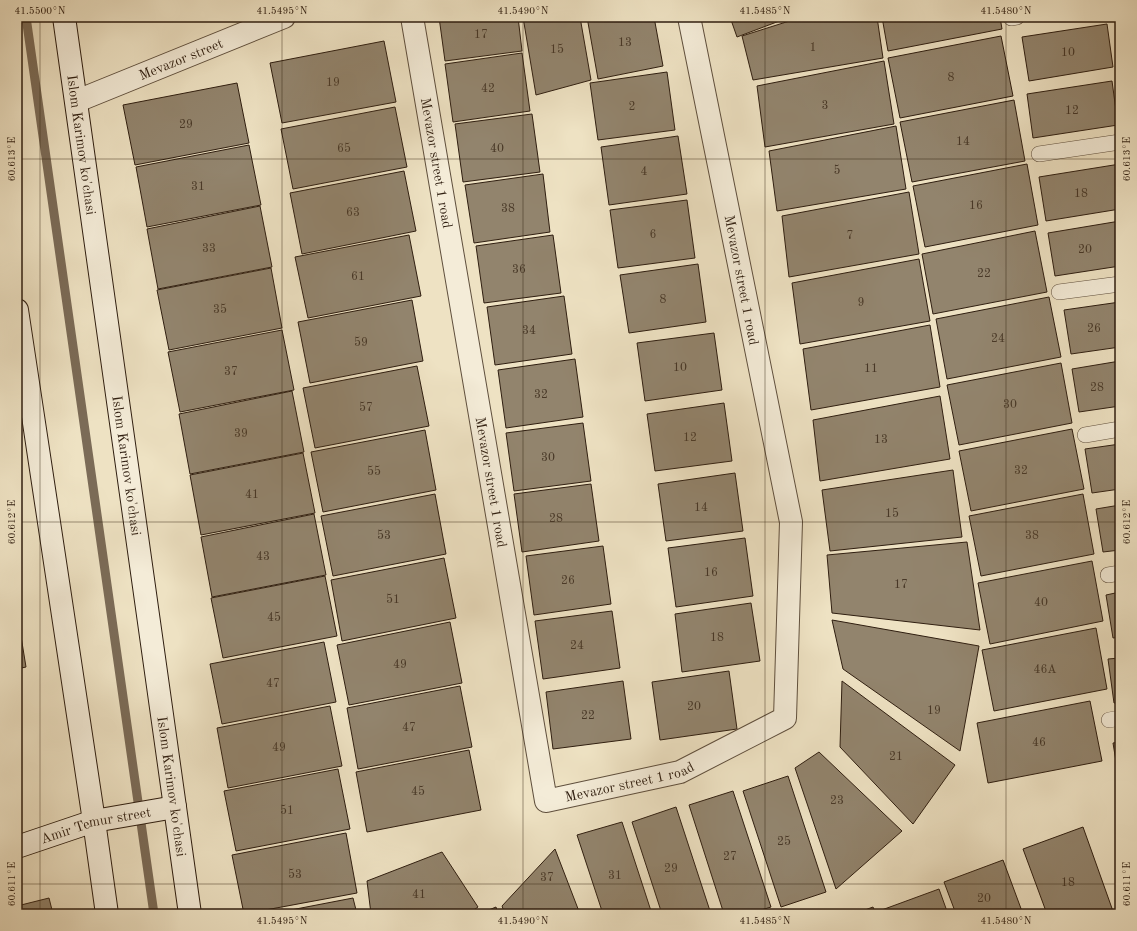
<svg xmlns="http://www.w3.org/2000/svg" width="1137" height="931" font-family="'Old Standard TT',serif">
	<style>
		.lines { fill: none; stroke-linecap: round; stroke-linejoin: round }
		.stream { stroke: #7b6b57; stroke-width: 9 }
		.building { fill: #92846d; stroke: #2f1e10 }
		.lane-casing { stroke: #5f4f3d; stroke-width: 16 }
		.street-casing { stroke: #5f4f3d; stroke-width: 24 }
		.secondary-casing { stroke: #2f1e10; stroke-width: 24 }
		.lane { stroke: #f4ecd8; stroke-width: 15 }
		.street { stroke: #f4ecd8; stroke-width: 22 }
		.secondary { stroke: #f4ecd8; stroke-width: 22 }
		.ticks { fill: none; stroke: #2f1e10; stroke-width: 1; stroke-opacity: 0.45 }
		.labels { text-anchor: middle; stroke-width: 3.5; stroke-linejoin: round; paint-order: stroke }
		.number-label { font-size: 12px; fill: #483827 }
		.street-label { font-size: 14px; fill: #2f1e10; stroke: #f4ecd8 }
		.neatline { fill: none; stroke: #2f1e10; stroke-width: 1.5 }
		.ticks-label { font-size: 10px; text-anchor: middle; fill: #2f1e10 }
	</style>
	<rect width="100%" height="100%" fill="#eee2c3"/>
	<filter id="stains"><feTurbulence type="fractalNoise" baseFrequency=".005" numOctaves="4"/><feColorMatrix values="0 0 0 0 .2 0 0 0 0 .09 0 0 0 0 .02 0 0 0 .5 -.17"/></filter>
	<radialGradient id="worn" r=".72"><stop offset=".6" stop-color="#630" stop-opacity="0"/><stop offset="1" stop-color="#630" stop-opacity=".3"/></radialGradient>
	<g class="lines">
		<path class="stream" d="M26 17 154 914"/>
	</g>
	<g class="building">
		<path d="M439 17H518L522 51 445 61Z"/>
		<path d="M523 17H580L591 80 536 95Z"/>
		<path d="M587 17H654L663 66 598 79Z"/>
		<path d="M730 17H790L737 37Z"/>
		<path d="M802 17H877L883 58 753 80 742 36Z"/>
		<path d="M882 17H1000L1002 29 888 51Z"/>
		<path d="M1107 24 1113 67 1029 81 1022 37Z"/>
		<path d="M1001 36 1013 96 900 118 888 58Z"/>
		<path d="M384 41 396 102 282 123 270 63Z"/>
		<path d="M522 53 530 111 453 122 445 64Z"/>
		<path d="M884 61 894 124 765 147 757 86Z"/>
		<path d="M667 72 675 130 598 140 590 83Z"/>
		<path d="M1112 81 1118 125 1033 138 1027 94Z"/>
		<path d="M237 83 249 143 135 165 123 105Z"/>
		<path d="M1014 100 1025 161 912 182 900 122Z"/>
		<path d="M395 107 407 167 293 189 281 129Z"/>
		<path d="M532 114 540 172 463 182 455 124Z"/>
		<path d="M896 126 906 189 777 211 769 151Z"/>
		<path d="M678 136 687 194 609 205 601 147Z"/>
		<path d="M249 145 261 205 147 227 136 167Z"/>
		<path d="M1027 164 1038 225 925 247 913 186Z"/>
		<path d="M1120 164V209L1046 221 1039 177Z"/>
		<path d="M404 171 416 231 302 254 290 193Z"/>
		<path d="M543 174 550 232 474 243 465 185Z"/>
		<path d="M909 192 919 254 789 277 782 216Z"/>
		<path d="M687 200 695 258 618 268 610 210Z"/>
		<path d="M260 206 272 267 158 289 147 229Z"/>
		<path d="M1120 221V266L1055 276 1048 233Z"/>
		<path d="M1035 231 1047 292 933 314 922 254Z"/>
		<path d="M409 235 421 296 308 318 295 257Z"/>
		<path d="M553 235 561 293 484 303 476 246Z"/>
		<path d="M919 259 930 321 800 344 792 283Z"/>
		<path d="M698 264 706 322 629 333 620 275Z"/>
		<path d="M271 268 282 328 169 350 157 290Z"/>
		<path d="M564 296 572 354 495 365 487 307Z"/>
		<path d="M1049 297 1061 357 947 379 936 319Z"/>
		<path d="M412 300 423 361 310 383 298 322Z"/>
		<path d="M1120 302V347L1071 354 1064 310Z"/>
		<path d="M930 325 940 387 811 410 803 349Z"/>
		<path d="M282 330 294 390 180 412 168 352Z"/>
		<path d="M714 333 722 390 645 401 637 343Z"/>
		<path d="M575 359 583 417 506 428 498 370Z"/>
		<path d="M1120 361V406L1079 412 1072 369Z"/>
		<path d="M1061 363 1072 423 959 445 947 385Z"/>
		<path d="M417 366 429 426 315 448 303 388Z"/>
		<path d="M292 391 304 452 190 474 179 414Z"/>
		<path d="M940 396 950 459 820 481 813 420Z"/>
		<path d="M724 403 732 461 655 471 647 414Z"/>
		<path d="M583 423 591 481 514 491 506 433Z"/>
		<path d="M1072 429 1084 489 971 511 959 451Z"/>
		<path d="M425 430 436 490 323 512 311 452Z"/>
		<path d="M1120 444V489L1092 493 1085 449Z"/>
		<path d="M303 453 315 513 201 535 190 475Z"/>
		<path d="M953 470 962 537 830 551 822 490Z"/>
		<path d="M735 473 743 531 666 541 658 484Z"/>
		<path d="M591 484 599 541 522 552 514 494Z"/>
		<path d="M435 494 446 554 333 576 321 516Z"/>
		<path d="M1083 494 1094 554 981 576 969 516Z"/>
		<path d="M1120 505V550L1103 552 1096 509Z"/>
		<path d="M314 514 326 575 212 597 201 537Z"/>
		<path d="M745 538 753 596 676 607 668 548Z"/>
		<path d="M967 542 980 630 832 613 827 555Z"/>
		<path d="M603 546 611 604 534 615 526 556Z"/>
		<path d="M444 558 456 618 342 641 331 580Z"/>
		<path d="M1092 561 1103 621 990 644 978 583Z"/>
		<path d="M325 576 337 636 223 658 211 598Z"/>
		<path d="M1120 592V637L1113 638 1106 595Z"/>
		<path d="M751 603 760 661 682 672 675 614Z"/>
		<path d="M612 611 620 668 543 679 535 621Z"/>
		<path d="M17 612 26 667 17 669Z"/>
		<path d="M832 620 979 646 960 751 843 669Z"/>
		<path d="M450 622 462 683 349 705 337 645Z"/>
		<path d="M1096 628 1107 689 994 711 982 650Z"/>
		<path d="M324 642 336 702 222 724 210 664Z"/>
		<path d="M1120 658V703H1114L1108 659Z"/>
		<path d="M729 671 737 729 660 740 652 682Z"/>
		<path d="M623 681 631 739 553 749 546 692Z"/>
		<path d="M842 681 955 765 913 824 840 747Z"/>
		<path d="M460 686 472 747 358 769 347 708Z"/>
		<path d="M1090 701 1102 761 988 783 977 723Z"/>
		<path d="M330 706 342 766 228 788 217 728Z"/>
		<path d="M1120 742V786L1113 743Z"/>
		<path d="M469 750 481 810 367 832 356 772Z"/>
		<path d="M819 752 902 831 836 889 795 768Z"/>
		<path d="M338 769 350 829 236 851 224 791Z"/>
		<path d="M788 776 826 892 781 907 743 791Z"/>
		<path d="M733 791 771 907 748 914H724L689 805Z"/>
		<path d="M676 807 711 914H662L632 822Z"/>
		<path d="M622 822 652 914H603L577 835Z"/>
		<path d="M1083 827 1114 914H1047L1023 849Z"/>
		<path d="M346 833 357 893 244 914 232 855Z"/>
		<path d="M555 849 580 914H505L502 906Z"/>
		<path d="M442 852 478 907 468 914H371L367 881Z"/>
		<path d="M1003 860 1023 914H956L944 882Z"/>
		<path d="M939 889 948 914H880L879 911Z"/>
		<path d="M49 898 53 914H17V906Z"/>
		<path d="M353 898 357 914H270Z"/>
		<path d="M496 907 498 914H479Z"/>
		<path d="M873 907 876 914H854Z"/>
	</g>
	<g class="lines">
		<defs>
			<g id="lane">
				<path d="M1011 18 1017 17"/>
				<path d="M1039 154 1120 142"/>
				<path d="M1059 292 1120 284"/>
				<path d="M1085 435 1120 429"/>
				<path d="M1108 575 1120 573"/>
				<path d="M1109 720 1120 718"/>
			</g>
			<g id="street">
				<path id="s1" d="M412 17 546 801 680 772 785 718 791 522 689 17"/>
				<path id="s2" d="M77 101 284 17"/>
			</g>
			<g id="secondary">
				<path id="s3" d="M64 17 190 914"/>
				<path d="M17 310 94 821 107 914"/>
				<path id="s4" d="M17 847 94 821 175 807"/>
			</g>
		</defs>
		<use href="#lane" class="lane-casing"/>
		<use href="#street" class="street-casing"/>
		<use href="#secondary" class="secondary-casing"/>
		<use href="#lane" class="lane"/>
		<use href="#street" class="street"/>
		<use href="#secondary" class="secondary"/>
	</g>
	<path class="ticks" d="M40 17V914M282 17V914M523 17V914M765 17V914M1006 17V914M17 159H1120M17 522H1120M17 884H1120"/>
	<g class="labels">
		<g class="number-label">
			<text x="481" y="38">17</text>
			<text x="625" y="46">13</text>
			<text x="813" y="51">1</text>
			<text x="557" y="53">15</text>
			<text x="1068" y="56">10</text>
			<text x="951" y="81">8</text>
			<text x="333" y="86">19</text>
			<text x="488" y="92">42</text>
			<text x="825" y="109">3</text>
			<text x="632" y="110">2</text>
			<text x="1072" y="114">12</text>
			<text x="186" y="128">29</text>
			<text x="963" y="145">14</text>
			<text x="344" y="152">65</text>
			<text x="497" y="152">40</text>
			<text x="837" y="174">5</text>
			<text x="644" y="175">4</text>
			<text x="198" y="190">31</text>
			<text x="1081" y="197">18</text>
			<text x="976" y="209">16</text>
			<text x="508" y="212">38</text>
			<text x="353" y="216">63</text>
			<text x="653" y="238">6</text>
			<text x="850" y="239">7</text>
			<text x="209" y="252">33</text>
			<text x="1085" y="253">20</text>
			<text x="519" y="273">36</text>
			<text x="984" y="277">22</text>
			<text x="358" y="280">61</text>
			<text x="663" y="303">8</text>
			<text x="861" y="306">9</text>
			<text x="220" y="313">35</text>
			<text x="1094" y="332">26</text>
			<text x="529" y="334">34</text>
			<text x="998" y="342">24</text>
			<text x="361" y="346">59</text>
			<text x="680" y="371">10</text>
			<text x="871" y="372">11</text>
			<text x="231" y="375">37</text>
			<text x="1097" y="391">28</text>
			<text x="541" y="398">32</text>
			<text x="1010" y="408">30</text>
			<text x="366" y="411">57</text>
			<text x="241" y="437">39</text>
			<text x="690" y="441">12</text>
			<text x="881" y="443">13</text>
			<text x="548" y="461">30</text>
			<text x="1021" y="474">32</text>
			<text x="374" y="475">55</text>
			<text x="252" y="498">41</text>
			<text x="701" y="511">14</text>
			<text x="892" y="517">15</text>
			<text x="556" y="522">28</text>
			<text x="384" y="539">53</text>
			<text x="1032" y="539">38</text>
			<text x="263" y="560">43</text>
			<text x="711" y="576">16</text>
			<text x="568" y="584">26</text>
			<text x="901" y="588">17</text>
			<text x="393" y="603">51</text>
			<text x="1041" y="606">40</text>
			<text x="274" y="621">45</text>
			<text x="717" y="641">18</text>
			<text x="577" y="649">24</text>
			<text x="400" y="668">49</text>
			<text x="1045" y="673">46A</text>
			<text x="273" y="687">47</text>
			<text x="694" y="710">20</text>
			<text x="934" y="714">19</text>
			<text x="588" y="719">22</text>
			<text x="409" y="731">47</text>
			<text x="1039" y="746">46</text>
			<text x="279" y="751">49</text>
			<text x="896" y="760">21</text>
			<text x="418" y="795">45</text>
			<text x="837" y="804">23</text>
			<text x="287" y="814">51</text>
			<text x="784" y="845">25</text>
			<text x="730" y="860">27</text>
			<text x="671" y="872">29</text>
			<text x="295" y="878">53</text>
			<text x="615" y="879">31</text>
			<text x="547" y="881">37</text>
			<text x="1068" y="886">18</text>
			<text x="419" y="898">41</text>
			<text x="984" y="902">20</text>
		</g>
		<g class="street-label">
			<text dy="5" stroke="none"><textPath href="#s2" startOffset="112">Mevazor street</textPath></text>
			<text dy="5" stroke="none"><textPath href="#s3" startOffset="129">Islom Karimov ko'chasi</textPath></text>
			<text dy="5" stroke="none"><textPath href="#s1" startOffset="148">Mevazor street 1 road</textPath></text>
			<text transform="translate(742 280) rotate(79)" y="5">Mevazor street 1 road</text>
			<text dy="5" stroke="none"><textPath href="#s3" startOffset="453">Islom Karimov ko'chasi</textPath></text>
			<text dy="5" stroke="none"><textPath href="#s1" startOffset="472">Mevazor street 1 road</textPath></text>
			<text dy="5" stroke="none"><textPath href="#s1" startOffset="881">Mevazor street 1 road</textPath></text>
			<text dy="5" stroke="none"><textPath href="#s3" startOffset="777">Islom Karimov ko'chasi</textPath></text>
			<text dy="5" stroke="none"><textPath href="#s4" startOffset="82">Amir Temur street</textPath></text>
		</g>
	</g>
	<rect width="1137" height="931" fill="none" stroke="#eee2c3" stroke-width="44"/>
	<rect x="22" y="22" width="1093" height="887" class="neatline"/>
	<g class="ticks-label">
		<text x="40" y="14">41.5500°N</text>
		<text x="282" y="14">41.5495°N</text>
		<text x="523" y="14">41.5490°N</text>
		<text x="765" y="14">41.5485°N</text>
		<text x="1006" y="14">41.5480°N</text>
		<text transform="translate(1126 159) rotate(-90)" y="4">60.613°E</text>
		<text transform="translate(11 159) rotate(-90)" y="4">60.613°E</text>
		<text transform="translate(1126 522) rotate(-90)" y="4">60.612°E</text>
		<text transform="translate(11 522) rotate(-90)" y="4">60.612°E</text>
		<text transform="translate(1126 884) rotate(-90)" y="4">60.611°E</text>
		<text transform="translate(11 884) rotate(-90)" y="4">60.611°E</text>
		<text x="282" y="924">41.5495°N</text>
		<text x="523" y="924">41.5490°N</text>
		<text x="765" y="924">41.5485°N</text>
		<text x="1006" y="924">41.5480°N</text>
	</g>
	<rect width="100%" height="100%" filter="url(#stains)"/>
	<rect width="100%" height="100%" fill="url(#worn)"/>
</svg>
